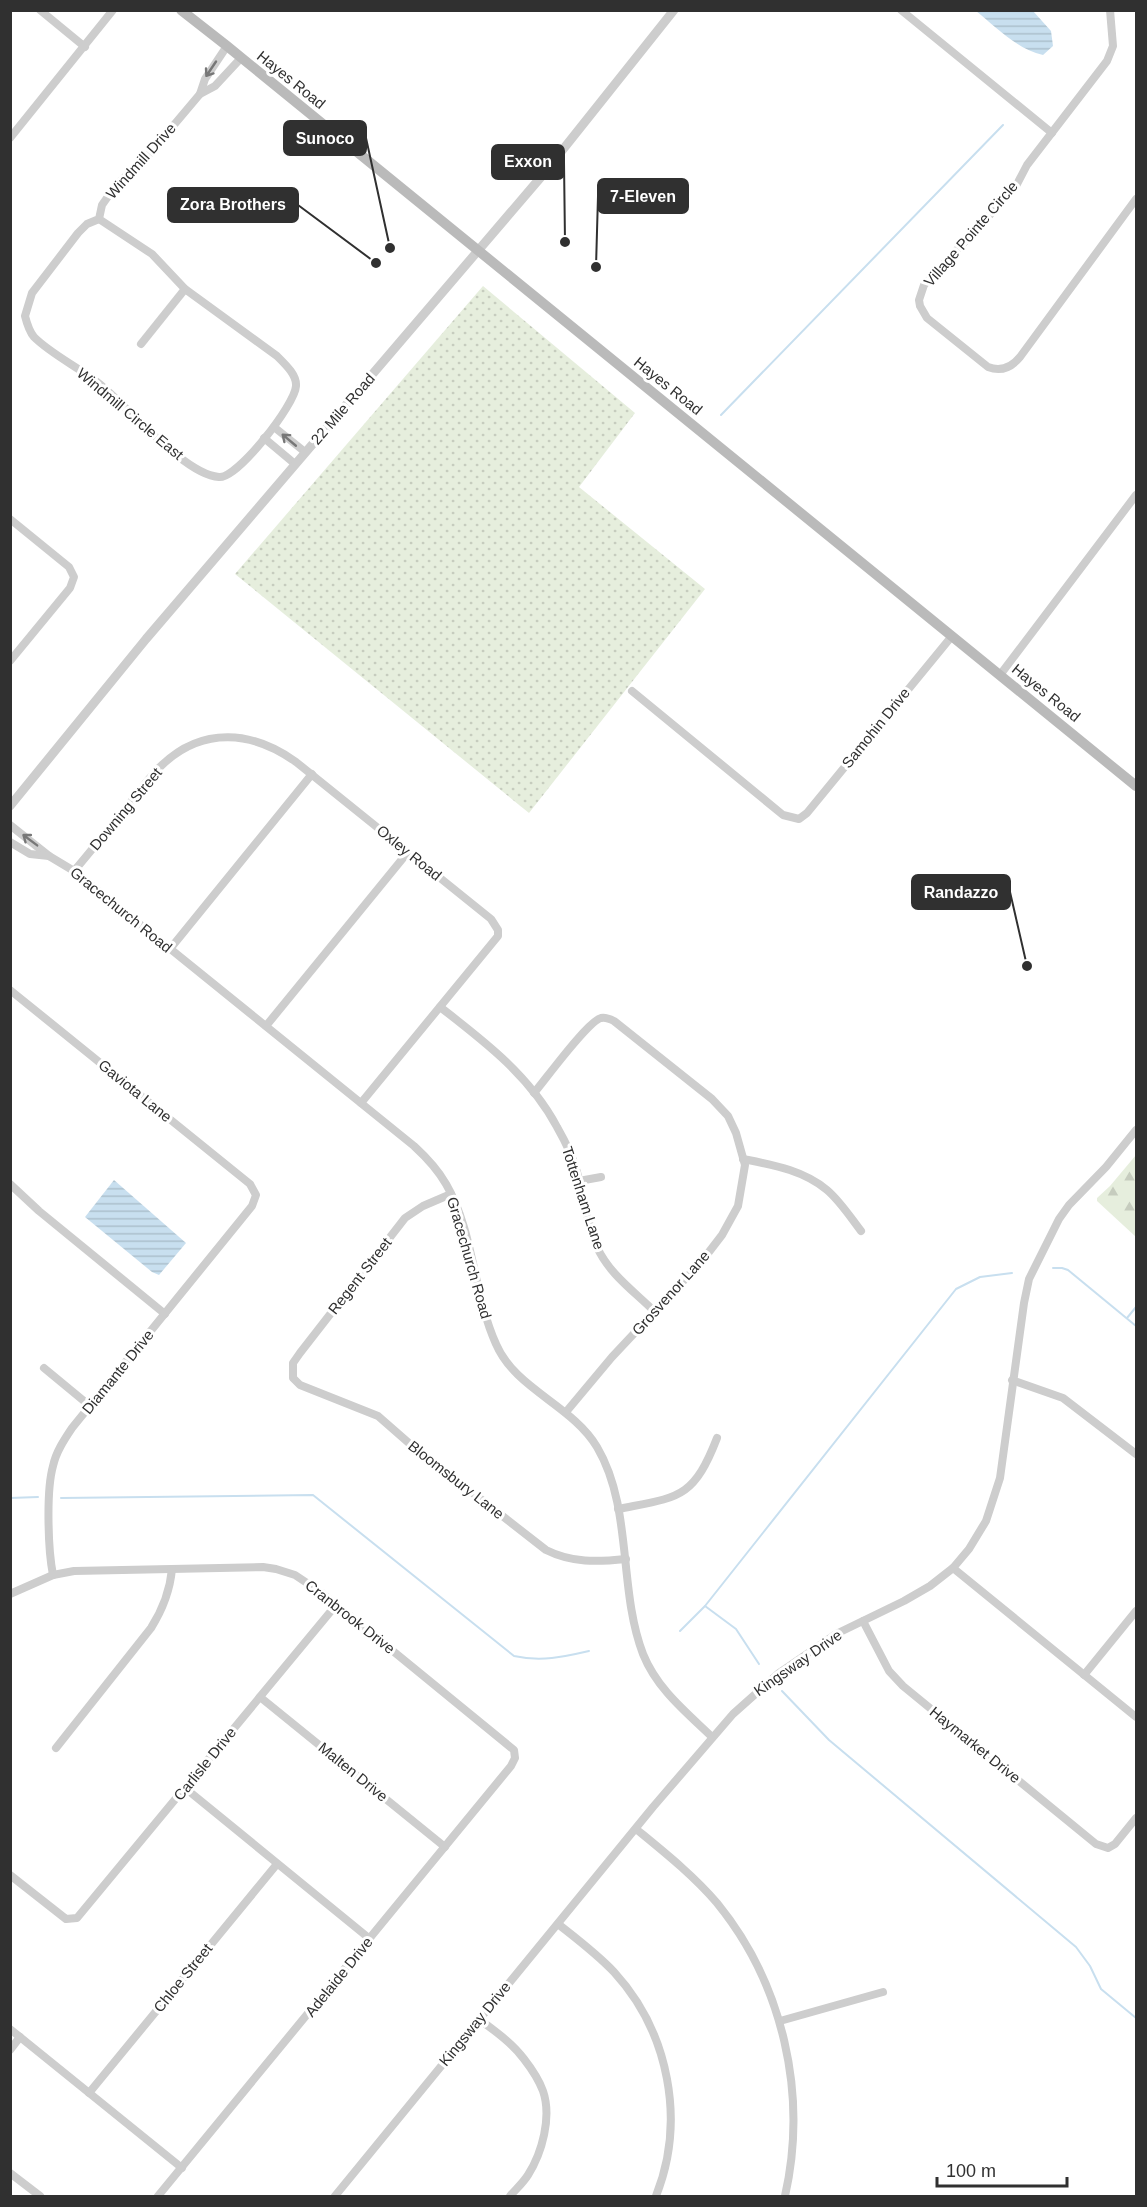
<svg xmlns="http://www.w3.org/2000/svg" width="1147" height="2207" font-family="Helvetica,sans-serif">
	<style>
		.grass { fill: url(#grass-dots) }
		.forest { fill: url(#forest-firs) }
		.water { fill: url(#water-rules) }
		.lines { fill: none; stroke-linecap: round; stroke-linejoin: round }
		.stream { stroke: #c8dfef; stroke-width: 2 }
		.minor { stroke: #cdcdcd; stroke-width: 8 }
		.tertiary { stroke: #cdcdcd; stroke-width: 9 }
		.secondary { stroke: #bababa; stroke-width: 10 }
		.oneway { stroke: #777 }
		.labels { text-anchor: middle; stroke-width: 6; stroke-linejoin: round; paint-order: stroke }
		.street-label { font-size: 15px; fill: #303030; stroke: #fff }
		.leader { fill: none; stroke: #303030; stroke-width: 2 }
		.callout-dot { fill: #303030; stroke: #fff; stroke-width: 2 }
		.callout { fill: #303030; stroke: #303030; stroke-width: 2 }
		.callout-label { font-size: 16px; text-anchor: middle; font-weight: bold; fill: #fff }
	</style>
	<defs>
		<pattern id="grass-dots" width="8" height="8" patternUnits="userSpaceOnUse" patternTransform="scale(1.5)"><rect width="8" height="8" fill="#e6eedd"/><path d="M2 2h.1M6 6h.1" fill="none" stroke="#c6ccbe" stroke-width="1.8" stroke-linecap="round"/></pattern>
		<pattern id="forest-firs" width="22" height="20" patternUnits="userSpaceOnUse" patternTransform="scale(1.5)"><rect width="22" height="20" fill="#e6eedd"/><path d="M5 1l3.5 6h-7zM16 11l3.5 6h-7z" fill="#c6ccbe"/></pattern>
		<pattern id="water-rules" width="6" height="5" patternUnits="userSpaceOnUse" patternTransform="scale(1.5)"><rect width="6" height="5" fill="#c8dfef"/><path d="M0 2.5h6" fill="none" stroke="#acc0cd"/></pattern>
	</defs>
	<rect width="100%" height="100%" fill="#fff"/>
	<path class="grass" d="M483 286 635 413 579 487 705 589 529 813 235 574Z"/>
	<path class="forest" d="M1136 1155V1237L1097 1201V1198L1110 1186Z"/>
	<g class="water">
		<path d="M976 11H1033L1051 31 1053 46 1043 55C1017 49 996 27 976 11Z"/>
		<path d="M114 1180 186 1243 159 1275 152 1272 85 1217Z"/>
	</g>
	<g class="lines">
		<g class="stream">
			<path d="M721 415 1003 125"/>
			<path d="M1053 1268H1062L1068 1270 1136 1326"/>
			<path d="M1127 1318 1136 1307"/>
			<path d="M10 1498 38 1497"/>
			<path d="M61 1498 313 1495 514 1656C541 1662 563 1657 589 1651"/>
			<path d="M705 1606 736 1629 759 1664"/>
			<path d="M680 1631 705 1606 956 1289 980 1277 1012 1273"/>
			<path d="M782 1691 829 1740 1076 1947 1090 1966 1101 1989 1136 2018"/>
		</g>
		<g class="minor">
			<path d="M40 10 85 47"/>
			<path d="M901 10 1052 133"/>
			<path d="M1110 10 1113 46 1107 61 1027 165 1015 188 924 285 919 300 920 306 927 318 988 367C1001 372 1011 368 1020 357L1136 199"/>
			<path d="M200 94 205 79 227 46"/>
			<path d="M10 138 113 10"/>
			<path d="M99 219 152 254 185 289 277 356C285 364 297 375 296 386 295 405 237 479 219 477 184 475 126 404 97 382 78 367 51 354 34 337 29 331 27 324 25 316L32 293 78 233 87 224 99 219 102 205 116 185 146 158 200 94 215 86 241 58"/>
			<path d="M141 344 185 289"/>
			<path d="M274 427 305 452"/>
			<path d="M264 438 295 464"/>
			<path d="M10 519 69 567 74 577 70 588 10 661"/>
			<path d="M1000 675 1136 495"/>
			<path d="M632 691 783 815 799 819 807 813 952 636"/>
			<path d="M10 825 49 856"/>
			<path d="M10 842 30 854 49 856 74 871 414 1146C426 1157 438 1170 446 1184 474 1232 473 1293 496 1344 515 1389 572 1405 597 1447 633 1508 618 1589 643 1654 657 1689 686 1712 712 1737"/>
			<path d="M74 871C92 850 109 828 127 807 138 793 149 777 162 765 203 726 253 731 296 762L491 919 498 930V936L361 1103"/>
			<path d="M170 949 312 774"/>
			<path d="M10 990 250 1184 256 1195 252 1206 72 1428C64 1440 56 1452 53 1466 46 1491 48 1550 53 1575"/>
			<path d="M440 1007C484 1041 530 1076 557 1127 565 1141 573 1157 577 1172 584 1197 587 1224 597 1247 609 1274 635 1292 655 1312"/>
			<path d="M266 1026 408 852"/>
			<path d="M534 1093C546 1079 587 1022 601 1018 605 1017 610 1019 614 1021L712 1099 728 1116 736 1133 745 1165 738 1206 722 1235 702 1261 612 1357 566 1412"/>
			<path d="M743 1159C773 1165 803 1170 827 1190 840 1201 851 1218 861 1231"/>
			<path d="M579 1181 601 1177"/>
			<path d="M10 1184 39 1211 165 1314"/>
			<path d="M451 1194 423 1206 405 1218 300 1353 293 1363V1378L300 1385 378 1416 410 1444 546 1550C572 1563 597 1562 626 1559"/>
			<path d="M44 1368 90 1406"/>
			<path d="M1012 1380 1063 1398 1136 1454"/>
			<path d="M618 1509C678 1497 693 1500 717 1438"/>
			<path d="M953 1568 1136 1717"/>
			<path d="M10 1594 53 1575 74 1571 263 1567 276 1569 295 1575 322 1593 514 1750 515 1758 511 1766 158 2196"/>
			<path d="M863 1621 889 1671 903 1686 1096 1844 1108 1848 1115 1844 1136 1818"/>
			<path d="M1084 1675 1136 1611"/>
			<path d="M260 1697 445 1847"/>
			<path d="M56 1748 151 1628C163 1609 170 1591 172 1569"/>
			<path d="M185 1788 370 1939"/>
			<path d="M636 1829C664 1852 693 1875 717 1903 783 1984 808 2094 785 2196"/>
			<path d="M10 1875 66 1919 77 1918 336 1605"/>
			<path d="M558 1924C577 1939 597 1954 614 1972 669 2032 686 2121 656 2196"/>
			<path d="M479 2019C495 2031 512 2043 524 2059 531 2068 539 2080 543 2091 552 2117 542 2153 528 2175 523 2183 516 2189 510 2196"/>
			<path d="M780 2021 883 1992"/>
			<path d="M10 2029 182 2168"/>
			<path d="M10 2050 20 2037"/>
			<path d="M89 2093 277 1864"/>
			<path d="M10 2173 40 2196"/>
			<path d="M335 2196 653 1807 733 1714 779 1673 836 1634 904 1601 930 1586 953 1568 969 1549 986 1521 1000 1478 1024 1303 1029 1279 1059 1219 1069 1205 1106 1167 1136 1130"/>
		</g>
		<path class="tertiary" d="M10 806 146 639 541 177 674 10"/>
		<path class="secondary" d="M181 10 227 46 1136 786"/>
	</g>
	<defs><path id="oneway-shaft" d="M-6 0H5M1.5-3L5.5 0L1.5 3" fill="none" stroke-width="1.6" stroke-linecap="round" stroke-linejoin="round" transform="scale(1.5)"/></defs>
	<g class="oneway">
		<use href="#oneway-shaft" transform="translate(211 69) rotate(124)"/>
		<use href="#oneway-shaft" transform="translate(289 440) rotate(-140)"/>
		<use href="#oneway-shaft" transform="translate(30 840) rotate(-143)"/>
	</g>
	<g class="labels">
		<g class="street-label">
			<text transform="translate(291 80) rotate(39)" y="5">Hayes Road</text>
			<text transform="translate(141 161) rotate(-48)" y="5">Windmill Drive</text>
			<text transform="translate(971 234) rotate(-49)" y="5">Village Pointe Circle</text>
			<text transform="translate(668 386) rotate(39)" y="5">Hayes Road</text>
			<text transform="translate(343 409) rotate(-49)" y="5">22 Mile Road</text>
			<text transform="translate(130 414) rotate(40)" y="5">Windmill Circle East</text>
			<text transform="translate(1046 693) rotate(39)" y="5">Hayes Road</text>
			<text transform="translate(876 728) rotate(-51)" y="5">Samohin Drive</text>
			<text transform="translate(126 809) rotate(-50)" y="5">Downing Street</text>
			<text transform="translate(409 853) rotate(39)" y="5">Oxley Road</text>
			<text transform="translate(121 910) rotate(39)" y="5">Gracechurch Road</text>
			<text transform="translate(135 1091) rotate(39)" y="5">Gaviota Lane</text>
			<text transform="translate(583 1198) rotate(72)" y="5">Tottenham Lane</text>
			<text transform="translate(469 1258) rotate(74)" y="5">Gracechurch Road</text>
			<text transform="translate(360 1276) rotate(-52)" y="5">Regent Street</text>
			<text transform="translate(671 1293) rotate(-48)" y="5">Grosvenor Lane</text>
			<text transform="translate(118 1372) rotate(-51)" y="5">Diamante Drive</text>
			<text transform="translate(456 1480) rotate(38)" y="5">Bloomsbury Lane</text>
			<text transform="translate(350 1617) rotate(38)" y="5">Cranbrook Drive</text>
			<text transform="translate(798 1663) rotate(-35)" y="5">Kingsway Drive</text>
			<text transform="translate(975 1745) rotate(39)" y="5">Haymarket Drive</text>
			<text transform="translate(205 1764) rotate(-51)" y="5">Carlisle Drive</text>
			<text transform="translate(353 1772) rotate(39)" y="5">Malten Drive</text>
			<text transform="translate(339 1977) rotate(-51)" y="5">Adelaide Drive</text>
			<text transform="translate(183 1978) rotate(-51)" y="5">Chloe Street</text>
			<text transform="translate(475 2024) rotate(-51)" y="5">Kingsway Drive</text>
		</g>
	</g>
	<path class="leader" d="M390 248L366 138M565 242L564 162M596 267L598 196M376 263L298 205M1027 966L1010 892"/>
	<g class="callout-dot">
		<circle cx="390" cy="248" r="6"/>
		<circle cx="565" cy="242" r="6"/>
		<circle cx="596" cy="267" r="6"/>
		<circle cx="376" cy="263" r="6"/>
		<circle cx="1027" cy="966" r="6"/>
	</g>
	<g class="callout">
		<rect x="284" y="121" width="82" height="34" rx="6"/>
		<rect x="492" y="145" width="72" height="34" rx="6"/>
		<rect x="598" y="179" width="90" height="34" rx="6"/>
		<rect x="168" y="188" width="130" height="34" rx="6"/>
		<rect x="912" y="875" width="98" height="34" rx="6"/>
	</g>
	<g class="callout-label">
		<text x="325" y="144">Sunoco</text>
		<text x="528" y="167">Exxon</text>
		<text x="643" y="202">7-Eleven</text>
		<text x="233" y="210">Zora Brothers</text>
		<text x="961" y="898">Randazzo</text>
	</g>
	<rect width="1147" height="2207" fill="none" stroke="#303030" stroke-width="24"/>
	<path d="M937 2177v9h130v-9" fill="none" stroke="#303030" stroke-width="3"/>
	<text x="946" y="2177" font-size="18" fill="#303030" stroke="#ffffff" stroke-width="4.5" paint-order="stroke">100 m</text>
</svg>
